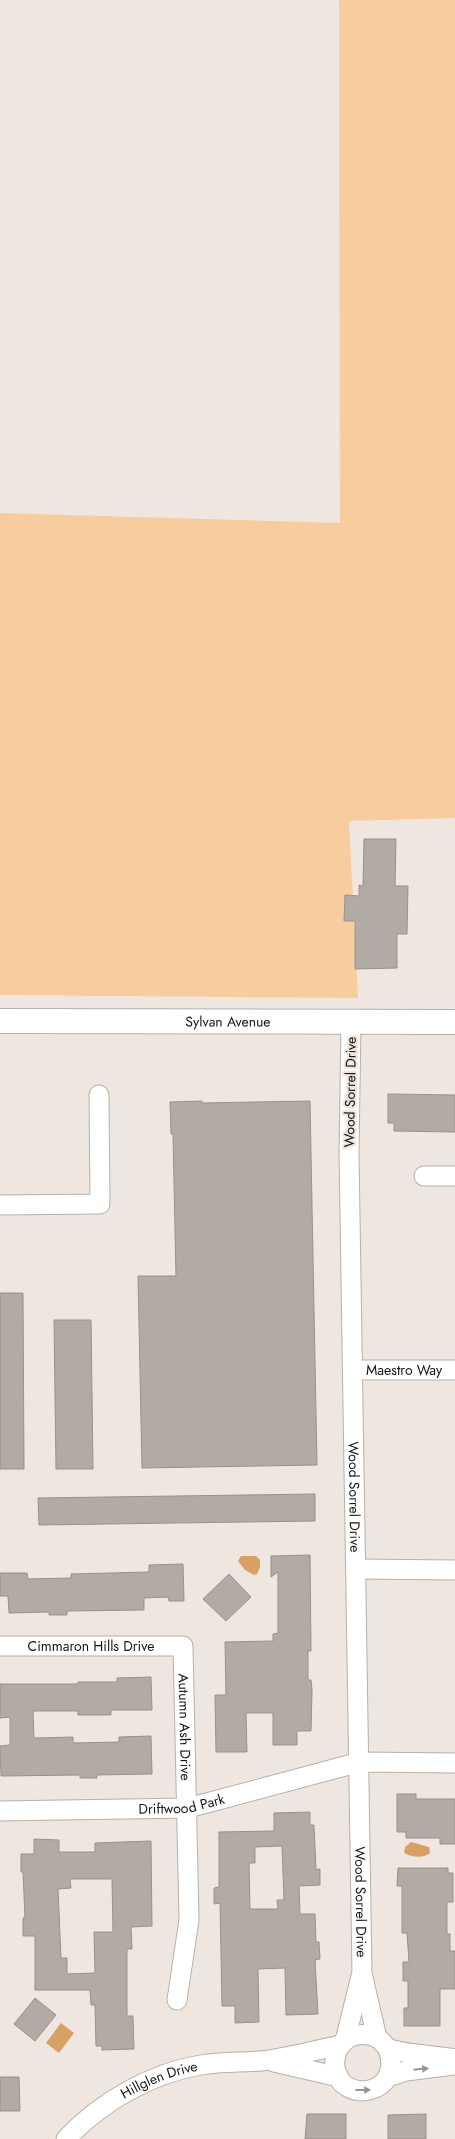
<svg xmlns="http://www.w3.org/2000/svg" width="455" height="2139" font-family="Jost,sans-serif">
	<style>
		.green { fill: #f7cda0 }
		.water { fill: #d8a163 }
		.building { fill: #b2aba4; stroke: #99928b; fill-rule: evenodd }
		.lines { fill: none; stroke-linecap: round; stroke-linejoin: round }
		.minor-casing { stroke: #b7b0a9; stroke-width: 21 }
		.major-casing { stroke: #b7b0a9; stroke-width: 26 }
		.minor { stroke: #fff; stroke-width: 19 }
		.major { stroke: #fff; stroke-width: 24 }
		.oneway { fill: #979594 }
		.labels { text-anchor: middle; stroke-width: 4.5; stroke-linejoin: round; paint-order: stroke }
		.street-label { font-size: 14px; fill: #171412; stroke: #eee6df }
	</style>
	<rect width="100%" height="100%" fill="#eee6df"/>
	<path class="green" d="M339 0H455V818L349 821 358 998 0 995V513L340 523Z"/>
	<g class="water">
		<path d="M241 1556H256L260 1560V1567L257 1574 254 1575 245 1570 238 1561Z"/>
		<path d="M411 1842 429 1847 430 1853C422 1859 412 1857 404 1853L405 1847Z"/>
		<path d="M61 2023 74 2033 59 2053 46 2043Z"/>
	</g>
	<g class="building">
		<path d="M364 839H396L395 886H408L407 934H397V968L355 969V921H344L345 895 359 896V885L363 886Z"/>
		<path d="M388 1094 455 1095V1132L394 1131V1123H388Z"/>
		<path d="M202 1101V1103L310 1101 317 1465 142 1468 138 1276H176L173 1134H171L170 1102Z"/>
		<path d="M0 1293H23L24 1469H0Z"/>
		<path d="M54 1320H91L93 1469H56Z"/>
		<path d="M315 1494V1521L39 1525 38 1498Z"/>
		<path d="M310 1555 311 1651H308V1680H311L312 1690 311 1731H297V1745H273V1713H246L247 1752H216L215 1695H226L225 1642 273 1641V1634L278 1633V1572L271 1577V1556Z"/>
		<path d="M183 1564 184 1601H169L168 1597 144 1598V1610L67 1611V1615H49V1612L9 1613 8 1596H0V1573H27L28 1579 71 1578V1574L149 1572V1565Z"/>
		<path d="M229 1574 251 1597 226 1621 203 1599Z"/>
		<path d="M151 1677 152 1710H111V1715H78V1711H33L34 1738 73 1737V1743L119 1742V1737L151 1736 152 1774 97 1775V1778H80V1775L1 1776 0 1746 10 1745V1717L0 1718V1684H78V1682H117V1678Z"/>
		<path d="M397 1794H416V1799H455V1844H440V1838H406V1832H397Z"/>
		<path d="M310 1812V1825H314L316 1870 320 1869V1885L299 1886 300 1914H315L316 1942H319L320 1959 315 1960 318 2014 286 2015 285 1968 258 1969 259 2022 235 2023V2006H222L220 1903 214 1904V1888L219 1887V1832L274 1831V1813ZM282 1846 284 1900H277L278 1909H250L249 1863H255V1847Z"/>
		<path d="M34 1839 59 1840V1852H95V1843L151 1841 152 1926 131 1927 132 1949H127V2016H133L134 2049 102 2050V2046H96L95 2005H91L90 1990H35V1936H23V1918H25L23 1872H21V1854H34ZM70 1879H112L113 1932H94L95 1973 67 1974V1958H61L58 1889 71 1888Z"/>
		<path d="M398 1868H448V1873H453V1902H447V1934H450V1951H455V1989H440V2026H404V2008H408V1981H403V1962H409L407 1933H402V1886H397Z"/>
		<path d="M35 1998 56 2015 35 2041 14 2024Z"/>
		<path d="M0 2077H19L20 2111H0Z"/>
		<path d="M307 2114H346V2139H305Z"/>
		<path d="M426 2114V2139H388V2115Z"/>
	</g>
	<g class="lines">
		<defs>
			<g id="minor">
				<path id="s1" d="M351 1022 349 1153 362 1973 377 2038"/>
				<path d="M424 1176H455"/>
				<path d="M0 1205 100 1204 99 1095"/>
				<path id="s2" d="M353 1370H455"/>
				<path d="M357 1569 455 1570"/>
				<path id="s3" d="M0 1646H183L189 1920 177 2000"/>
				<path id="s4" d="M0 1811 188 1808 360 1762 455 1763"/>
				<path d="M345 2041 361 1976"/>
				<path d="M388 2049C405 2095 340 2106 335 2067 334 2059 336 2051 341 2045 349 2033 367 2032 379 2039 383 2042 386 2048 390 2049 409 2055 435 2055 455 2059"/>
				<path d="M274 2062 339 2077"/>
				<path d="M388 2077 406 2071 455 2065"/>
				<path id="s5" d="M66 2139C101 2102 151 2073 201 2065 224 2061 247 2063 270 2060 294 2056 317 2050 341 2045"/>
			</g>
			<g id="major">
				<path id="s6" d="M0 1021 455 1022"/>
			</g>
		</defs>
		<use href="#minor" class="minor-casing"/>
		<use href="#major" class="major-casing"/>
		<use href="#minor" class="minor"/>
		<use href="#major" class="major"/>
	</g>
	<defs><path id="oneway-solid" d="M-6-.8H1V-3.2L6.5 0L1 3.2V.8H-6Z" transform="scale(1.25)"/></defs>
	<g class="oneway">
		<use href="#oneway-solid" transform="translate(421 2069) rotate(-6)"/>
		<use href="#oneway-solid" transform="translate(363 2090)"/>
	</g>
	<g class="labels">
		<g class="street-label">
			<text dy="5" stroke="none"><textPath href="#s6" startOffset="228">Sylvan Avenue</textPath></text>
			<text transform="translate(350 1092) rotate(-89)" y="5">Wood Sorrel Drive</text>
			<text dy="5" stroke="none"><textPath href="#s2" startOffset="51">Maestro Way</textPath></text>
			<text dy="5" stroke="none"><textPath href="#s1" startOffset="475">Wood Sorrel Drive</textPath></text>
			<text dy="5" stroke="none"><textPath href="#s3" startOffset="91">Cimmaron Hills Drive</textPath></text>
			<text dy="5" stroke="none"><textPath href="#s3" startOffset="264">Autumn Ash Drive</textPath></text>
			<text dy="5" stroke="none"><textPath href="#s4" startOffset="182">Driftwood Park</textPath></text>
			<text dy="5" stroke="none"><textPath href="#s1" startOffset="880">Wood Sorrel Drive</textPath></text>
			<text dy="5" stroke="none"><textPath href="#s5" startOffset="112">Hillglen Drive</textPath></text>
		</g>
	</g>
</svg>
